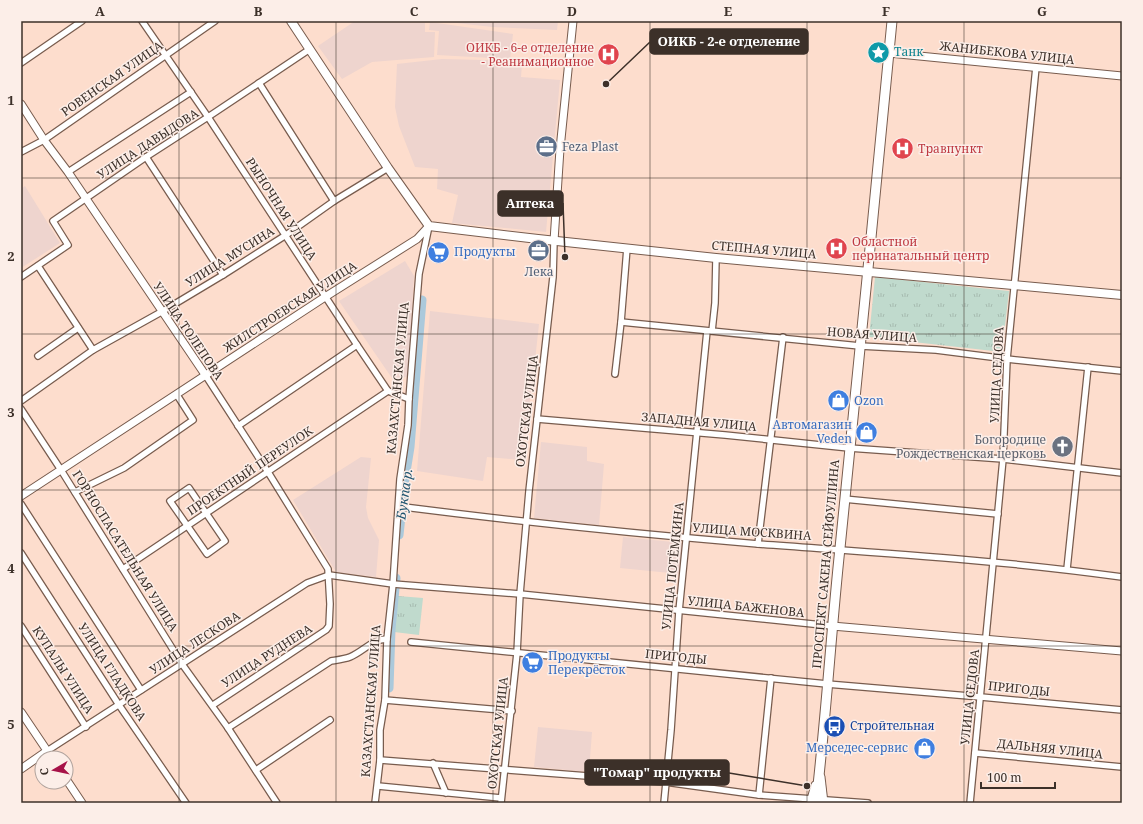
<svg xmlns="http://www.w3.org/2000/svg" width="1143" height="824" font-family="'Noto Serif',serif">
	<style>
		.industrial { fill: #eed4ce }
		.grass { fill: url(#grass-tufts) }
		.lines { fill: none; stroke-linecap: round; stroke-linejoin: round }
		.river { stroke: #abc9db; stroke-width: 9 }
		.minor-casing { stroke: #785c4e; stroke-width: 8 }
		.tertiary-casing { stroke: #785c4e; stroke-width: 9 }
		.secondary-casing { stroke: #785c4e; stroke-width: 10 }
		.primary-casing { stroke: #785c4e; stroke-width: 11 }
		.minor { stroke: #fff; stroke-width: 5.5 }
		.tertiary { stroke: #fff; stroke-width: 7 }
		.secondary { stroke: #fff; stroke-width: 8 }
		.primary { stroke: #fff; stroke-width: 9 }
		.grid { fill: none; stroke: #3c3029; stroke-width: 1; stroke-opacity: 0.55 }
		.labels { text-anchor: middle; stroke-width: 3; stroke-linejoin: round; paint-order: stroke }
		.health-label { font-size: 12px; fill: #be3a42; stroke: #fceee8; text-anchor: start }
		.culture-label { font-size: 12px; fill: #0d838f; stroke: #fceee8; text-anchor: start }
		.street-label { font-size: 12px; fill: #3c3029; stroke: #fceee8 }
		.service-label { font-size: 12px; fill: #4e5e75; stroke: #fceee8; text-anchor: start }
		.shop-label { font-size: 12px; fill: #366cbe; stroke: #fceee8; text-anchor: start }
		.worship-label { font-size: 12px; fill: #5b616d; stroke: #fceee8; text-anchor: end }
		.transit-label { font-size: 12px; fill: #164399; stroke: #fceee8; text-anchor: start }
		.water-label { font-size: 13px; font-style: italic; fill: #1f546f; stroke: #fceee8 }
		.leader { fill: none; stroke: #3c3029; stroke-width: 1.5 }
		.callout-dot { fill: #3c3029; stroke: #fceee8; stroke-width: 1.5 }
		.callout { fill: #3c3029; stroke: #3c3029; stroke-width: 1.5 }
		.callout-label { font-size: 13px; text-anchor: middle; font-weight: bold; fill: #fff }
		.neatline { fill: none; stroke: #3c3029; stroke-width: 1.5 }
		.grid-label { font-size: 13px; text-anchor: middle; font-weight: bold; fill: #3c3029 }
	</style>
	<defs>
		<pattern id="grass-tufts" width="24" height="20" patternUnits="userSpaceOnUse"><rect width="24" height="20" fill="#c0dacd"/><path d="M3 7l-1-3M5 7V3M7 7l1-3M15 17l-1-3M17 17v-4M19 17l1-3" fill="none" stroke="#a6bbb0"/></pattern>
	</defs>
	<rect width="100%" height="100%" fill="#fdddcd"/>
	<g class="industrial">
		<path d="M355 21 425 23V32H435L434 57 372 62 342 79 318 46Z"/>
		<path d="M439 21H558L557 30 492 27Z"/>
		<path d="M430 22 513 34 510 59 437 55 439 31 429 30Z"/>
		<path d="M442 59 485 60 511 62 522 64 521 77 560 80 546 232 452 223 458 195 437 189 438 169 415 167 399 126 395 107 397 64Z"/>
		<path d="M25 186 60 243 21 268V189Z"/>
		<path d="M405 261 414 276 408 376 394 381 339 301Z"/>
		<path d="M430 311 539 324 533 379 521 460 487 457 483 481 417 471Z"/>
		<path d="M541 442 587 447V461L604 464 599 525 534 518Z"/>
		<path d="M361 457 371 458 366 507 368 518 379 540 376 577 336 572 293 500Z"/>
		<path d="M623 537 683 543 680 574 620 568Z"/>
		<path d="M538 727 592 732 589 772 534 767Z"/>
	</g>
	<g class="grass">
		<path d="M875 277 1009 291 1002 352 869 337Z"/>
		<path d="M398 596 423 598 419 635 394 632Z"/>
	</g>
	<g class="lines">
		<g class="river">
			<path d="M399 535 405 478 410 447 422 300"/>
			<path d="M389 688 391 629 396 578"/>
		</g>
		<defs>
			<g id="minor">
				<path d="M142 21 208 117 357 345 388 391 409 399"/>
				<path d="M21 63 82 21"/>
				<path d="M259 83 334 201"/>
				<path d="M21 152 44 140 215 21"/>
				<path d="M146 157 223 275"/>
				<path d="M68 172 191 92"/>
				<path d="M38 266 93 350"/>
				<path d="M21 277 68 245 53 221 146 157 208 117 310 49"/>
				<path d="M621 322 860 346 936 350 1007 359 1122 371"/>
				<path d="M712 331 715 303 716 258"/>
				<path d="M38 356 78 328"/>
				<path d="M615 374 621 322 627 248"/>
				<path d="M206 376 268 472 328 569 330 604 329 626 326 630 213 705"/>
				<path d="M21 401 93 350 163 311 223 275 286 235 334 201 388 168"/>
				<path d="M21 409 61 470 182 664 228 728 277 803"/>
				<path d="M537 419 725 435 849 448 1003 459 1122 473"/>
				<path d="M238 426 357 345"/>
				<path d="M189 488 225 541 207 554 170 501Z"/>
				<path d="M75 492 124 468 193 420 177 395"/>
				<path d="M844 499 998 514"/>
				<path d="M21 504 141 690"/>
				<path d="M404 507C522 522 639 534 758 544 879 553 1001 560 1122 577"/>
				<path d="M758 544 783 337"/>
				<path d="M21 553 119 705 186 803"/>
				<path d="M123 569 388 391"/>
				<path d="M1067 569 1088 367"/>
				<path d="M21 626 86 727"/>
				<path d="M411 642 827 684 981 697 1122 710"/>
				<path d="M385 700 512 711"/>
				<path d="M228 728 331 661C337 660 345 659 350 657 363 652 372 639 387 639"/>
				<path d="M47 751 307 583 329 575 393 584 520 594 832 626"/>
				<path d="M975 753 1122 767"/>
				<path d="M380 760 665 782 759 795 868 803"/>
				<path d="M433 763 446 793"/>
				<path d="M256 770 330 720"/>
				<path d="M378 786 501 798"/>
				<path d="M759 795 771 678"/>
				<path d="M375 803 380 760V730L385 700 387 639 393 584 400 479 408 425 409 399 419 274 429 226"/>
				<path d="M501 803 517 653 520 594 529 491 553 277 554 241"/>
				<path d="M664 803 671 730 679 611 707 331"/>
				<path d="M970 803 1003 459 1007 359 1036 67"/>
			</g>
			<g id="tertiary">
				<path d="M889 53 1122 76"/>
				<path d="M21 104 44 140 68 172 206 376"/>
				<path d="M554 241 560 149 573 21"/>
				<path d="M21 496 325 297 417 239 429 226"/>
				<path d="M832 626 1122 651"/>
				<path d="M21 712 52 758"/>
				<path d="M21 769 47 751"/>
				<path d="M821 777 824 803"/>
				<path d="M66 779 82 803"/>
				<path d="M810 803 815 785"/>
			</g>
			<path id="secondary" d="M291 21 388 168 429 226 538 239 716 258 1122 295"/>
			<path id="primary" d="M816 803C826 718 831 633 840 548 857 372 876 197 892 21"/>
		</defs>
		<use href="#minor" class="minor-casing"/>
		<use href="#tertiary" class="tertiary-casing"/>
		<use href="#secondary" class="secondary-casing"/>
		<use href="#primary" class="primary-casing"/>
		<use href="#minor" class="minor"/>
		<use href="#tertiary" class="tertiary"/>
		<use href="#secondary" class="secondary"/>
		<use href="#primary" class="primary"/>
	</g>
	<path class="grid" d="M179 21V803M336 21V803M493 21V803M650 21V803M807 21V803M964 21V803M21 178H1122M21 334H1122M21 490H1122M21 646H1122"/>
	<defs>
		<symbol id="sight-disc" viewBox="-11 -11 22 22"><circle r="9.5" fill="#0f9aa8" stroke="#fceee8"/><path d="M0-6L1.8-2.2L6-1.7L2.9 1.2L3.7 5.4L0 3.3L-3.7 5.4L-2.9 1.2L-6-1.7L-1.8-2.2Z" fill="#fff"/></symbol>
		<symbol id="hospital-disc" viewBox="-11 -11 22 22"><circle r="9.5" fill="#e0444e" stroke="#fceee8"/><path d="M-5-5h3v3.5h4V-5h3V5h-3V1.5h-4V5h-3Z" fill="#fff"/></symbol>
		<symbol id="office-disc" viewBox="-11 -11 22 22"><circle r="9.5" fill="#5c6f8a" stroke="#fceee8"/><path d="M-6-3h4V-5.5h4V-3h4V5H-6ZM-1-4.5V-3h2v-1.5ZM-6 0V1H6V0Z" fill="#fff"/></symbol>
		<symbol id="supermarket-disc" viewBox="-11 -11 22 22"><circle r="9.5" fill="#3f7fe0" stroke="#fceee8"/><path d="M-6-5.5h2.5l.6 2H6L4.5 2H-2.5L-4.4-4H-6ZM-1.5 3.2a1.3 1.3 0 1 0 .1 0ZM3 3.2a1.3 1.3 0 1 0 .1 0Z" fill="#fff"/></symbol>
		<symbol id="shop-disc" viewBox="-11 -11 22 22"><circle r="9.5" fill="#3f7fe0" stroke="#fceee8"/><path d="M-5-2.5h2.3a2.7 3.5 0 0 1 5.4 0H5L5.5 6h-11ZM-1.5-2.5h3a1.5 2.3 0 0 0-3 0Z" fill="#fff"/></symbol>
		<symbol id="church-disc" viewBox="-11 -11 22 22"><circle r="9.5" fill="#6b7280" stroke="#fceee8"/><path d="M-1.2-6h2.4v3.5h3.3v2.4h-3.3V6h-2.4V-.1h-3.3v-2.4h3.3Z" fill="#fff"/></symbol>
		<symbol id="bus-disc" viewBox="-11 -11 22 22"><circle r="9.5" fill="#1a4fb4" stroke="#fceee8"/><path d="M-5-6H5V4H4V6H2V4H-2V6H-4V4H-5ZM-3.5-4V0h7V-4ZM-3.5 1.2v1.5H-2V1.2ZM2 1.2v1.5H3.5V1.2Z" fill="#fff"/></symbol>
	</defs>
	<g fill-rule="evenodd">
		<use href="#sight-disc" x="866" y="40" width="25" height="25"/>
		<use href="#hospital-disc" x="596" y="42" width="25" height="25"/>
		<use href="#office-disc" x="534" y="134" width="25" height="25"/>
		<use href="#hospital-disc" x="890" y="136" width="25" height="25"/>
		<use href="#hospital-disc" x="824" y="236" width="25" height="25"/>
		<use href="#office-disc" x="526" y="238" width="25" height="25"/>
		<use href="#supermarket-disc" x="426" y="240" width="25" height="25"/>
		<use href="#shop-disc" x="826" y="388" width="25" height="25"/>
		<use href="#shop-disc" x="854" y="420" width="25" height="25"/>
		<use href="#church-disc" x="1050" y="434" width="25" height="25"/>
		<use href="#supermarket-disc" x="520" y="650" width="25" height="25"/>
		<use href="#bus-disc" x="822" y="714" width="25" height="25"/>
		<use href="#shop-disc" x="912" y="736" width="25" height="25"/>
	</g>
	<g class="labels">
		<g class="health-label">
			<text x="594" y="52" text-anchor="end">ОИКБ - 6-е отделение<tspan x="594" dy="14">- Реанимационное</tspan></text>
			<text x="918" y="153">Травпункт</text>
			<text x="852" y="246">Областной<tspan x="852" dy="14">перинатальный центр</tspan></text>
		</g>
		<g class="culture-label">
			<text x="894" y="56">Танк</text>
		</g>
		<g class="street-label">
			<text transform="translate(1007 53) rotate(6)" y="4">ЖАНИБЕКОВА УЛИЦА</text>
			<text transform="translate(112 79) rotate(-35)" y="4">РОВЕНСКАЯ УЛИЦА</text>
			<text transform="translate(148 144) rotate(-33)" y="4">УЛИЦА ДАВЫДОВА</text>
			<text transform="translate(281 209) rotate(57)" y="4">РЫНОЧНАЯ УЛИЦА</text>
			<text transform="translate(764 250) rotate(5)" y="4">СТЕПНАЯ УЛИЦА</text>
			<text transform="translate(230 257) rotate(-32)" y="4">УЛИЦА МУСИНА</text>
			<text transform="translate(290 307) rotate(-33)" y="4">ЖИЛСТРОЕВСКАЯ УЛИЦА</text>
			<text transform="translate(188 331) rotate(56)" y="4">УЛИЦА ТОЛЕПОВА</text>
			<text transform="translate(872 335) rotate(4)" y="4">НОВАЯ УЛИЦА</text>
			<text transform="translate(997 375) rotate(-87)" y="4">УЛИЦА СЕДОВА</text>
			<text transform="translate(398 378) rotate(-85)" y="4">КАЗАХСТАНСКАЯ УЛИЦА</text>
			<text transform="translate(527 411) rotate(-83)" y="4">ОХОТСКАЯ УЛИЦА</text>
			<text transform="translate(699 422) rotate(5)" y="4">ЗАПАДНАЯ УЛИЦА</text>
			<text transform="translate(250 471) rotate(-34)" y="4">ПРОЕКТНЫЙ ПЕРЕУЛОК</text>
			<text transform="translate(752 532) rotate(4)" y="4">УЛИЦА МОСКВИНА</text>
			<text transform="translate(125 551) rotate(58)" y="4">ГОРНОСПАСАТЕЛЬНАЯ УЛИЦА</text>
			<text transform="translate(826 564) rotate(-85)" y="4">ПРОСПЕКТ САКЕНА СЕЙФУЛЛИНА</text>
			<text transform="translate(673 566) rotate(-84)" y="4">УЛИЦА ПОТЁМКИНА</text>
			<text transform="translate(746 607) rotate(6)" y="4">УЛИЦА БАЖЕНОВА</text>
			<text transform="translate(195 643) rotate(-33)" y="4">УЛИЦА ЛЕСКОВА</text>
			<text transform="translate(267 656) rotate(-33)" y="4">УЛИЦА РУДНЕВА</text>
			<text transform="translate(676 657) rotate(6)" y="4">ПРИГОДЫ</text>
			<text transform="translate(63 670) rotate(57)" y="4">КУПАЛЫ УЛИЦА</text>
			<text transform="translate(112 672) rotate(57)" y="4">УЛИЦА ГЛАДКОВА</text>
			<text transform="translate(1019 689) rotate(6)" y="4">ПРИГОДЫ</text>
			<text transform="translate(970 697) rotate(-84)" y="4">УЛИЦА СЕДОВА</text>
			<text transform="translate(371 701) rotate(-86)" y="4">КАЗАХСТАНСКАЯ УЛИЦА</text>
			<text transform="translate(498 733) rotate(-84)" y="4">ОХОТСКАЯ УЛИЦА</text>
			<text transform="translate(1050 749) rotate(6)" y="4">ДАЛЬНЯЯ УЛИЦА</text>
		</g>
		<g class="service-label">
			<text x="562" y="151">Feza Plast</text>
			<text x="539" y="276" text-anchor="middle">Лека</text>
		</g>
		<g class="shop-label">
			<text x="454" y="256">Продукты</text>
			<text x="854" y="405">Ozon</text>
			<text x="852" y="429" text-anchor="end">Автомагазин<tspan x="852" dy="14">Veden</tspan></text>
			<text x="548" y="660">Продукты<tspan x="548" dy="14">Перекрёсток</tspan></text>
			<text x="908" y="752" text-anchor="end">Мерседес-сервис</text>
		</g>
		<g class="worship-label">
			<text x="1046" y="444">Богородице<tspan x="1046" dy="14">Рождественская церковь</tspan></text>
		</g>
		<g class="transit-label">
			<text x="850" y="730">Стройтельная</text>
		</g>
		<g class="water-label">
			<text transform="translate(404 494) rotate(-82)" y="5">Букпа р.</text>
		</g>
	</g>
	<path class="leader" d="M606 84L650 42M565 257L563 203M807 786L729 773"/>
	<g class="callout-dot">
		<circle cx="606" cy="84" r="4"/>
		<circle cx="565" cy="257" r="4"/>
		<circle cx="807" cy="786" r="4"/>
	</g>
	<g class="callout">
		<rect x="650" y="29" width="158" height="25" rx="4"/>
		<rect x="498" y="191" width="65" height="25" rx="4"/>
		<rect x="585" y="760" width="144" height="25" rx="4"/>
	</g>
	<g class="callout-label">
		<text x="729" y="46">ОИКБ - 2-е отделение</text>
		<text x="530" y="208">Аптека</text>
		<text x="657" y="777">"Томар" продукты</text>
	</g>
	<rect width="1143" height="824" fill="none" stroke="#fceee8" stroke-width="44"/>
	<g transform="translate(54 770) rotate(261)"><circle r="19" fill="#fceee8" stroke="#afa29c"/>
	<path d="M0-3L7 15L0 10L-7 15Z" fill="#a71248"/>
	<text y="-6" font-size="11" font-weight="bold" text-anchor="middle" fill="#3c3029">С</text>
	</g>
	<path d="M981 782v6h74v-6" fill="none" stroke="#3c3029" stroke-width="2"/>
	<text x="987" y="782" font-size="12" fill="#3c3029" stroke="#fceee8" stroke-width="3" paint-order="stroke">100 m</text>
	<rect x="22" y="22" width="1099" height="780" class="neatline"/>
	<g class="grid-label">
		<text x="100" y="16">A</text>
		<text x="258" y="16">B</text>
		<text x="414" y="16">C</text>
		<text x="572" y="16">D</text>
		<text x="728" y="16">E</text>
		<text x="886" y="16">F</text>
		<text x="1042" y="16">G</text>
		<text x="11" y="105">1</text>
		<text x="11" y="261">2</text>
		<text x="11" y="417">3</text>
		<text x="11" y="573">4</text>
		<text x="11" y="729">5</text>
	</g>
</svg>
